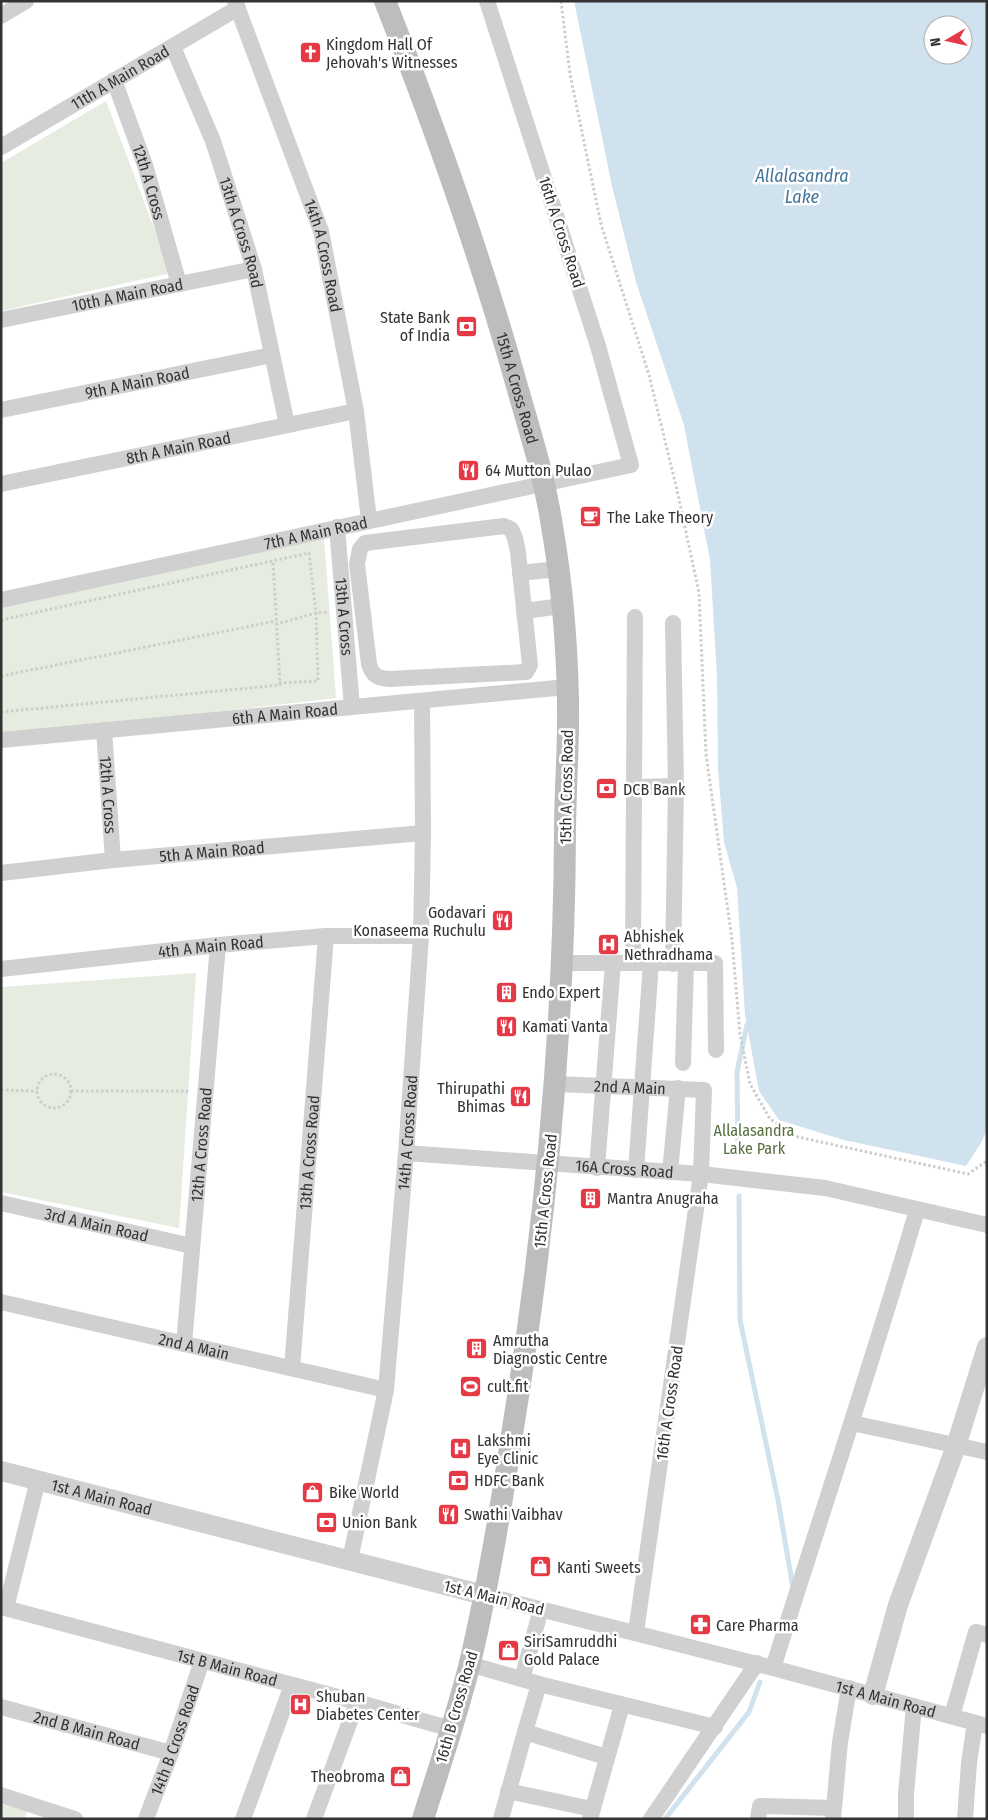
<svg xmlns="http://www.w3.org/2000/svg" width="988" height="1820" font-family="'Fira Sans Condensed',sans-serif">
	<style>
		.green { fill: #e6ecdf }
		.water { fill: #cfe2ee; fill-rule: evenodd }
		.lines { fill: none; stroke-linecap: round; stroke-linejoin: round }
		.stream { stroke: #cfe2ee; stroke-width: 5 }
		.path { stroke: #cdcdcd; stroke-width: 3; stroke-dasharray: 2.5 2.5; stroke-linecap: butt }
		.minor { stroke: #d0d0d0; stroke-width: 16 }
		.tertiary { stroke: #d0d0d0; stroke-width: 20 }
		.secondary { stroke: #bdbdbd; stroke-width: 22 }
		.labels { text-anchor: middle; stroke-width: 5; stroke-linejoin: round; paint-order: stroke }
		.poi-label { font-size: 16px; fill: #333; stroke: #fff; text-anchor: start }
		.street-label { font-size: 16px; fill: #333; stroke: #fff }
		.park-label { font-size: 16px; fill: #56703f; stroke: #fff }
		.water-label { font-size: 18px; font-style: italic; fill: #3f7597; stroke: #fff }
	</style>
	<rect width="100%" height="100%" fill="#fff"/>
	<g class="green">
		<path d="M106 101 171 273 1 311V163Z"/>
		<path d="M324 537 336 698 1 737V605Z"/>
		<path d="M196 973 179 1228 1 1192V987Z"/>
		<path d="M1 1804 28 1811 24 1819H1Z"/>
	</g>
	<path class="water" d="M574 1H987V1129L981 1143 966 1166 844 1140 779 1120 759 1091 745 1015 737 888 724 842 718 769 717 676 710 560 684 425 636 282 612 186ZM933 25H963V55H933Z"/>
	<g class="lines">
		<g class="stream">
			<path d="M738 1152 737 1072 747 1025"/>
			<path d="M739 1196 740 1320 778 1500 793 1588"/>
			<path d="M665 1819 749 1712 760 1682"/>
		</g>
		<g class="path">
			<path d="M561 1 570 74 601 224 649 375 677 490 699 593 706 754 732 940 740 1034 750 1084 770 1119 798 1137 968 1174 987 1161"/>
			<path d="M1 620 309 553 316 613 277 624"/>
			<path d="M1 676 276 621"/>
			<path d="M279 683 318 681 316 613 329 612"/>
			<path d="M1 712 280 685 273 561"/>
			<circle cx="54" cy="1091" r="17"/>
			<path d="M1 1090 37 1091"/>
			<path d="M71 1091H190"/>
		</g>
		<g class="minor">
			<path id="s1" d="M235 1 321 231 356 411 369 520"/>
			<path d="M1 16 26 1"/>
			<path id="s2" d="M173 47 213 141 254 269 287 425"/>
			<path id="s3" d="M114 80 145 165 179 284"/>
			<path id="s4" d="M1 147 238 8"/>
			<path id="s5" d="M1 320 254 269"/>
			<path id="s6" d="M1 410 272 355"/>
			<path id="s7" d="M1 484 356 411"/>
			<path d="M504 526 511 529 515 538 518 552 530 665 526 672 389 679C377 678 372 675 369 664L357 564 360 549 365 543Z"/>
			<path id="s8" d="M337 527 352 707"/>
			<path d="M520 573 558 569"/>
			<path id="s9" d="M1 600 631 465 598 346 487 1"/>
			<path d="M524 611 562 606"/>
			<path d="M673 623 676 786 673 964"/>
			<path id="s10" d="M104 730 113 860"/>
			<path id="s11" d="M1 740 567 687"/>
			<path d="M635 787 676 786"/>
			<path id="s12" d="M1 873 113 860 423 833"/>
			<path d="M562 963H715L716 1050"/>
			<path d="M633 963 635 617"/>
			<path id="s13" d="M1 969 218 945 326 936H421"/>
			<path d="M683 1063 686 963"/>
			<path id="s14" d="M556 1084 704 1090 701 1174 636 1632"/>
			<path id="s15" d="M406 1153 701 1174 825 1188 987 1225"/>
			<path d="M597 1168 613 963"/>
			<path d="M636 1170 651 963"/>
			<path d="M670 1172 678 1088"/>
			<path id="s16" d="M1 1203 192 1246"/>
			<path id="s17" d="M1 1302 386 1390"/>
			<path id="s18" d="M184 1344 218 945"/>
			<path id="s19" d="M292 1368 326 936"/>
			<path d="M852 1423 987 1452"/>
			<path id="s20" d="M350 1560 386 1390 406 1153 421 936 423 833 422 701"/>
			<path id="s21" d="M484 1595 773 1668 987 1726"/>
			<path id="s22" d="M1 1607 357 1702 451 1729"/>
			<path d="M6 1608 38 1480"/>
			<path d="M469 1664 539 1684 715 1727"/>
			<path d="M773 1668C821 1515 872 1364 917 1210"/>
			<path d="M522 1679 541 1609"/>
			<path d="M539 1684 525 1732 606 1757"/>
			<path id="s23" d="M1 1707 171 1753"/>
			<path d="M952 1716 976 1632 987 1635"/>
			<path d="M508 1791 592 1809"/>
			<path d="M1 1795 75 1819"/>
			<path id="s24" d="M146 1819 171 1753 202 1661"/>
			<path d="M243 1819 292 1685"/>
			<path d="M314 1819 357 1702"/>
			<path d="M501 1819 525 1732"/>
			<path d="M590 1819 622 1705"/>
			<path d="M651 1819 757 1663"/>
			<path d="M758 1819 760 1806 834 1808"/>
			<path d="M833 1819 840 1742 849 1688"/>
			<path d="M906 1819V1794L914 1706"/>
			<path d="M965 1819 969 1763 975 1723"/>
		</g>
		<g class="tertiary">
			<path id="s25" d="M1 1471 484 1595"/>
			<path d="M873 1695 898 1605 956 1446 987 1347"/>
		</g>
		<path class="secondary" id="s26" d="M385 1C433 123 477 246 513 372 527 423 544 473 552 526 562 584 567 643 568 702 569 746 565 789 565 833 564 1033 545 1231 513 1428 501 1508 488 1588 469 1667 456 1718 439 1768 423 1819"/>
	</g>
	<defs>
		<symbol id="church-square" viewBox="-11 -11 22 22"><rect x="-9" y="-9" width="18" height="18" rx="4" fill="#e63946" stroke="#fff"/><path d="M-1.2-6h2.4v3.5h3.3v2.4h-3.3V6h-2.4V-.1h-3.3v-2.4h3.3Z" fill="#fff"/></symbol>
		<symbol id="bank-square" viewBox="-11 -11 22 22"><rect x="-9" y="-9" width="18" height="18" rx="4" fill="#e63946" stroke="#fff"/><path d="M-6-4H6V4H-6ZM0-2.3a2.3 2.3 0 1 0 0 4.6a2.3 2.3 0 1 0 0-4.6Z" fill="#fff"/></symbol>
		<symbol id="restaurant-square" viewBox="-11 -11 22 22"><rect x="-9" y="-9" width="18" height="18" rx="4" fill="#e63946" stroke="#fff"/><path d="M-5-6h1v4h1v-4h1v4h1v-4h1v5L-1.5 .5V6h-2V.5L-5-1ZM5-6V6H3V1.5H1.5Q1.5-4 5-6Z" fill="#fff"/></symbol>
		<symbol id="cafe-square" viewBox="-11 -11 22 22"><rect x="-9" y="-9" width="18" height="18" rx="4" fill="#e63946" stroke="#fff"/><path d="M-5.5-4.5H6V0H3Q3 3.5 0 3.5H-2.5Q-5.5 3.5-5.5 0ZM3-3.2v2h1.7v-2ZM-6 4.5H4V6H-6Z" fill="#fff"/></symbol>
		<symbol id="hospital-square" viewBox="-11 -11 22 22"><rect x="-9" y="-9" width="18" height="18" rx="4" fill="#e63946" stroke="#fff"/><path d="M-5-5h3v3.5h4V-5h3V5h-3V1.5h-4V5h-3Z" fill="#fff"/></symbol>
		<symbol id="building-square" viewBox="-11 -11 22 22"><rect x="-9" y="-9" width="18" height="18" rx="4" fill="#e63946" stroke="#fff"/><path d="M-4-6H4V6H1V3H-1V6H-4ZM-2.5-4.3h1.7v1.8h-1.7ZM.8-4.3h1.7v1.8H.8ZM-2.5-1h1.7V.8h-1.7ZM.8-1h1.7V.8H.8Z" fill="#fff"/></symbol>
		<symbol id="stadium-square" viewBox="-11 -11 22 22"><rect x="-9" y="-9" width="18" height="18" rx="4" fill="#e63946" stroke="#fff"/><path d="M0-5a6.5 5 0 1 0 0 10a6.5 5 0 1 0 0-10ZM-3.5-1.8h7v3.6h-7Z" fill="#fff"/></symbol>
		<symbol id="shop-square" viewBox="-11 -11 22 22"><rect x="-9" y="-9" width="18" height="18" rx="4" fill="#e63946" stroke="#fff"/><path d="M-5-2.5h2.3a2.7 3.5 0 0 1 5.4 0H5L5.5 6h-11ZM-1.5-2.5h3a1.5 2.3 0 0 0-3 0Z" fill="#fff"/></symbol>
		<symbol id="pharmacy-square" viewBox="-11 -11 22 22"><rect x="-9" y="-9" width="18" height="18" rx="4" fill="#e63946" stroke="#fff"/><path d="M-2-6h4v4h4v4h-4v4h-4v-4h-4v-4h4Z" fill="#fff"/></symbol>
	</defs>
	<g fill-rule="evenodd">
		<use href="#church-square" x="298" y="40" width="25" height="25"/>
		<use href="#bank-square" x="454" y="314" width="25" height="25"/>
		<use href="#restaurant-square" x="456" y="458" width="25" height="25"/>
		<use href="#cafe-square" x="578" y="504" width="25" height="25"/>
		<use href="#bank-square" x="594" y="776" width="25" height="25"/>
		<use href="#restaurant-square" x="490" y="908" width="25" height="25"/>
		<use href="#hospital-square" x="596" y="932" width="25" height="25"/>
		<use href="#building-square" x="494" y="980" width="25" height="25"/>
		<use href="#restaurant-square" x="494" y="1014" width="25" height="25"/>
		<use href="#restaurant-square" x="508" y="1084" width="25" height="25"/>
		<use href="#building-square" x="578" y="1186" width="25" height="25"/>
		<use href="#building-square" x="464" y="1336" width="25" height="25"/>
		<use href="#stadium-square" x="458" y="1374" width="25" height="25"/>
		<use href="#hospital-square" x="448" y="1436" width="25" height="25"/>
		<use href="#bank-square" x="446" y="1468" width="25" height="25"/>
		<use href="#shop-square" x="300" y="1480" width="25" height="25"/>
		<use href="#restaurant-square" x="436" y="1502" width="25" height="25"/>
		<use href="#bank-square" x="314" y="1510" width="25" height="25"/>
		<use href="#shop-square" x="528" y="1554" width="25" height="25"/>
		<use href="#pharmacy-square" x="688" y="1612" width="25" height="25"/>
		<use href="#shop-square" x="496" y="1638" width="25" height="25"/>
		<use href="#hospital-square" x="288" y="1692" width="25" height="25"/>
		<use href="#shop-square" x="388" y="1764" width="25" height="25"/>
	</g>
	<g class="labels">
		<g class="poi-label">
			<text x="326" y="50">Kingdom Hall Of<tspan x="326" dy="18">Jehovah's Witnesses</tspan></text>
			<text x="450" y="323" text-anchor="end">State Bank<tspan x="450" dy="18">of India</tspan></text>
			<text x="485" y="476">64 Mutton Pulao</text>
			<text x="607" y="523">The Lake Theory</text>
			<text x="623" y="795">DCB Bank</text>
			<text x="486" y="918" text-anchor="end">Godavari<tspan x="486" dy="18">Konaseema Ruchulu</tspan></text>
			<text x="624" y="942">Abhishek<tspan x="624" dy="18">Nethradhama</tspan></text>
			<text x="522" y="998">Endo Expert</text>
			<text x="522" y="1032">Kamati Vanta</text>
			<text x="505" y="1094" text-anchor="end">Thirupathi<tspan x="505" dy="18">Bhimas</tspan></text>
			<text x="607" y="1204">Mantra Anugraha</text>
			<text x="493" y="1346">Amrutha<tspan x="493" dy="18">Diagnostic Centre</tspan></text>
			<text x="487" y="1392">cult.fit</text>
			<text x="477" y="1446">Lakshmi<tspan x="477" dy="18">Eye Clinic</tspan></text>
			<text x="474" y="1486">HDFC Bank</text>
			<text x="329" y="1498">Bike World</text>
			<text x="464" y="1520">Swathi Vaibhav</text>
			<text x="342" y="1528">Union Bank</text>
			<text x="557" y="1573">Kanti Sweets</text>
			<text x="716" y="1631">Care Pharma</text>
			<text x="524" y="1647">SiriSamruddhi<tspan x="524" dy="18">Gold Palace</tspan></text>
			<text x="316" y="1702">Shuban<tspan x="316" dy="18">Diabetes Center</tspan></text>
			<text x="385" y="1782" text-anchor="end">Theobroma</text>
		</g>
		<g class="street-label">
			<text dy="6" stroke="none"><textPath href="#s4" startOffset="138">11th A Main Road</textPath></text>
			<text dy="6" stroke="none"><textPath href="#s3" startOffset="108">12th A Cross</textPath></text>
			<text dy="6" stroke="none"><textPath href="#s2" startOffset="198">13th A Cross Road</textPath></text>
			<text transform="translate(562 232) rotate(72)" y="6">16th A Cross Road</text>
			<text dy="6" stroke="none"><textPath href="#s1" startOffset="270">14th A Cross Road</textPath></text>
			<text dy="6" stroke="none"><textPath href="#s5" startOffset="129">10th A Main Road</textPath></text>
			<text dy="6" stroke="none"><textPath href="#s6" startOffset="139">9th A Main Road</textPath></text>
			<text dy="6" stroke="none"><textPath href="#s26" startOffset="409">15th A Cross Road</textPath></text>
			<text dy="6" stroke="none"><textPath href="#s7" startOffset="181">8th A Main Road</textPath></text>
			<text dy="6" stroke="none"><textPath href="#s9" startOffset="322">7th A Main Road</textPath></text>
			<text dy="6" stroke="none"><textPath href="#s8" startOffset="90">13th A Cross</textPath></text>
			<text dy="6" stroke="none"><textPath href="#s11" startOffset="285">6th A Main Road</textPath></text>
			<text transform="translate(566 787) rotate(-89)" y="6">15th A Cross Road</text>
			<text dy="6" stroke="none"><textPath href="#s10" startOffset="65">12th A Cross</textPath></text>
			<text dy="6" stroke="none"><textPath href="#s12" startOffset="212">5th A Main Road</textPath></text>
			<text dy="6" stroke="none"><textPath href="#s13" startOffset="211">4th A Main Road</textPath></text>
			<text dy="6" stroke="none"><textPath href="#s14" startOffset="74">2nd A Main</textPath></text>
			<text dy="6" stroke="none"><textPath href="#s20" startOffset="432">14th A Cross Road</textPath></text>
			<text dy="6" stroke="none"><textPath href="#s18" startOffset="200">12th A Cross Road</textPath></text>
			<text dy="6" stroke="none"><textPath href="#s19" startOffset="216">13th A Cross Road</textPath></text>
			<text dy="6" stroke="none"><textPath href="#s15" startOffset="219">16A Cross Road</textPath></text>
			<text transform="translate(545 1191) rotate(-84)" y="6">15th A Cross Road</text>
			<text dy="6" stroke="none"><textPath href="#s16" startOffset="98">3rd A Main Road</textPath></text>
			<text dy="6" stroke="none"><textPath href="#s17" startOffset="198">2nd A Main</textPath></text>
			<text transform="translate(669 1403) rotate(-82)" y="6">16th A Cross Road</text>
			<text dy="6" stroke="none"><textPath href="#s25" startOffset="104">1st A Main Road</textPath></text>
			<text transform="translate(494 1597) rotate(14)" y="6">1st A Main Road</text>
			<text dy="6" stroke="none"><textPath href="#s22" startOffset="234">1st B Main Road</textPath></text>
			<text dy="6" stroke="none"><textPath href="#s21" startOffset="415">1st A Main Road</textPath></text>
			<text transform="translate(456 1707) rotate(-74)" y="6">16th B Cross Road</text>
			<text dy="6" stroke="none"><textPath href="#s23" startOffset="89">2nd B Main Road</textPath></text>
			<text dy="6" stroke="none"><textPath href="#s24" startOffset="84">14th B Cross Road</textPath></text>
		</g>
		<g class="park-label">
			<text x="754" y="1136">Allalasandra<tspan x="754" dy="18">Lake Park</tspan></text>
		</g>
		<g class="water-label">
			<text x="802" y="182">Allalasandra<tspan x="802" dy="21">Lake</tspan></text>
		</g>
	</g>
	<rect width="988" height="1820" fill="none" stroke="#333333" stroke-width="5"/>
	<g transform="translate(948 40) rotate(261)"><circle r="24" fill="#ffffff" stroke="#adadad"/>
	<path d="M0-4L9 19L0 12L-9 19Z" fill="#e63946"/>
	<text y="-8" font-size="14" font-weight="bold" text-anchor="middle" fill="#333333">N</text>
	</g>
</svg>
